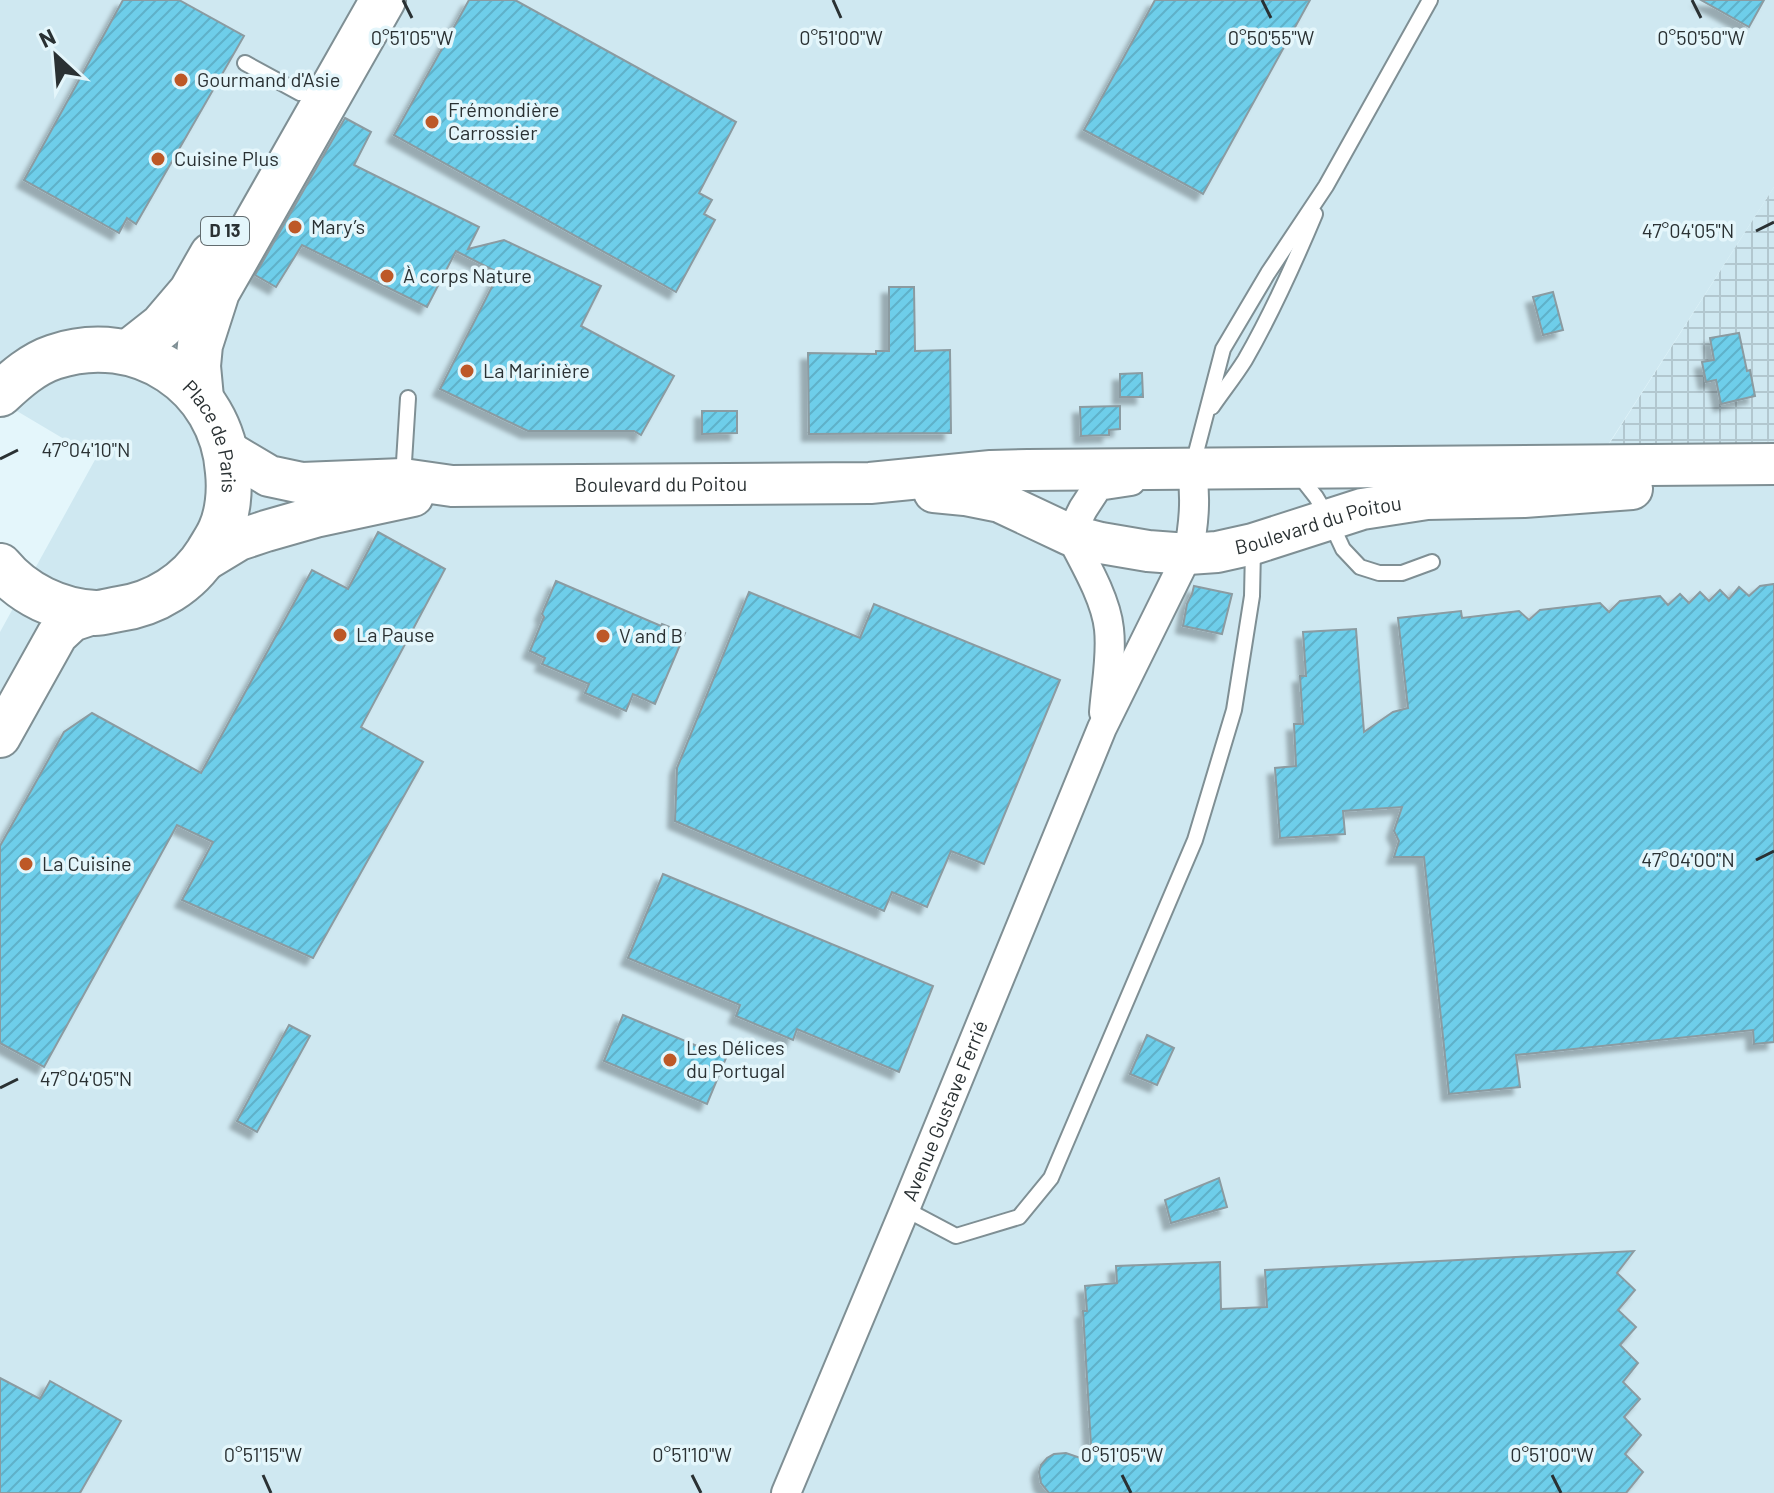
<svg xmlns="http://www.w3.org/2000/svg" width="1774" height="1493" font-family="Barlow,sans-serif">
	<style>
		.built { fill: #cfe8f1 }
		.industrial { fill: url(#industrial-grid) }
		.building { fill: url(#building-hatch); stroke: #8b9ba1; stroke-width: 2; filter: url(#shadow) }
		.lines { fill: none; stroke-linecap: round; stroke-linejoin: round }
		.lane-casing { stroke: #7f8f94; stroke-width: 18 }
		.street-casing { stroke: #7f8f94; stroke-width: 32 }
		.secondary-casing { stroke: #7f8f94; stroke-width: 44 }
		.primary-casing { stroke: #7f8f94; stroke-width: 48 }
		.lane { stroke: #fff; stroke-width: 14 }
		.street { stroke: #fff; stroke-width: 28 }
		.secondary { stroke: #fff; stroke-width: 40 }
		.primary { stroke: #fff; stroke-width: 44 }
		.ticks { fill: none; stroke: #2a3133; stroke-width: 3 }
		.poi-dot { fill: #bd5827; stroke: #e4f6fb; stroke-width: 3 }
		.labels { text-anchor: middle; stroke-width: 7; stroke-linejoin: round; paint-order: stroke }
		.shield { fill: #e4f6fb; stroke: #626c6f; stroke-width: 2 }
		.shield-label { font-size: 18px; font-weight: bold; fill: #2a3133 }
		.poi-label { font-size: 20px; fill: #2a3133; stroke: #e4f6fb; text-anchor: start }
		.street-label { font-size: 20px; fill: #2a3133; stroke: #e4f6fb }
		.ticks-label { font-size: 20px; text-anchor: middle; fill: #2a3133; stroke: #e4f6fb; stroke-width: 7; stroke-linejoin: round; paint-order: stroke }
	</style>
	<defs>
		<pattern id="industrial-grid" width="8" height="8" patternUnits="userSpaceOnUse" patternTransform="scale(2)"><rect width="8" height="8" fill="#cfe8f1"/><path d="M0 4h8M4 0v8" fill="none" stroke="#b2c7cf"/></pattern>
		<pattern id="building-hatch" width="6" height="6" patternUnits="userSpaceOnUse" patternTransform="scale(2)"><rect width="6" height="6" fill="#6eceea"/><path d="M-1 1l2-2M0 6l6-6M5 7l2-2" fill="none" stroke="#5fb1c9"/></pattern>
		<filter id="shadow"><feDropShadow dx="-7" dy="7" stdDeviation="2" flood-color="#0004"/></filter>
	</defs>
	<rect width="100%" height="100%" fill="#e4f6fb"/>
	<path class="built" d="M0 0H1774V187L1604 451 1774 441V1493H0V632L96 458 0 401Z"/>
	<path class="industrial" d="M1774 187V441L1604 452Z"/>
	<g class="building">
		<path d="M123 0H179L244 36 136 224 127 218 119 233 24 180Z"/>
		<path d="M469 0H515L736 122 699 193 712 200 704 214 715 220 676 292 394 135Z"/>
		<path d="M1155 0H1310L1203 194 1084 130Z"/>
		<path d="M1701 0H1764L1749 27Z"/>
		<path d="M345 118 371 132 354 165 479 227 468 249 504 240 601 286 581 326 674 376 641 435 634 431H528L440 389 499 273 456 251 427 307 302 245 276 287 255 275Z"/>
		<path d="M889 287H914L915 351 950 350 951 433 809 434 808 353 876 354V351H889Z"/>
		<path d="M1553 292 1563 330 1543 335 1533 297Z"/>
		<path d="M1739 333 1747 371 1750 370 1755 396 1721 404 1716 380 1706 382 1702 362 1714 360 1710 338Z"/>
		<path d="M1142 373 1143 397H1120V374Z"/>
		<path d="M1120 406V429L1109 430V435L1081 436 1080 407Z"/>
		<path d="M702 411H737V433L702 434Z"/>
		<path d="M378 532 445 569 361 727 423 762 313 958 182 900 213 842 177 825 44 1067 0 1043V846L64 732 92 713 201 773 312 570 348 589Z"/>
		<path d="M556 581 661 626 662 624 685 633 655 704 633 694 626 711 585 693 589 684 542 664 545 658 530 651 544 617 542 614Z"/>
		<path d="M1774 584V1042L1754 1044 1753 1030 1516 1055 1520 1087 1449 1094 1424 857H1394L1399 841 1394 831 1402 807 1343 811 1345 834 1280 838 1275 768 1296 766 1294 724H1303L1300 676H1306L1303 632 1356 629 1364 732 1393 712 1408 708 1398 618 1461 611 1462 618 1519 611 1529 620 1540 610 1600 603 1609 612 1620 601 1660 596 1668 605 1680 594 1689 603 1700 592 1709 601 1720 590 1729 599 1739 587 1749 596 1760 586Z"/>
		<path d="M1194 586 1232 594 1222 634 1183 626 1187 604 1192 594Z"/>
		<path d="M749 592 860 638 874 604 1060 680 984 864 951 851 927 907 892 892 884 911 675 821 677 768Z"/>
		<path d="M663 874 933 986 899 1072 797 1029 793 1040 736 1016 740 1005 628 958Z"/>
		<path d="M623 1015 726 1058 707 1104 604 1061Z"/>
		<path d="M289 1025 310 1036 257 1132 237 1121Z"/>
		<path d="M1147 1035 1174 1048 1157 1085 1130 1074Z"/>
		<path d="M1219 1178 1227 1207 1171 1223 1165 1200Z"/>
		<path d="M1634 1251 1617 1273 1635 1290 1618 1310 1636 1327 1620 1345 1638 1363 1623 1382 1640 1399 1624 1417 1641 1435 1625 1454 1643 1472 1626 1493H1049L1041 1483 1039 1472 1041 1465 1047 1458 1054 1454 1066 1453 1092 1462 1083 1311H1087L1085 1286 1117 1283 1116 1266 1220 1262 1221 1309 1267 1307 1265 1270Z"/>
		<path d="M0 1378 40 1399 50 1381 121 1421 80 1493H0Z"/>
	</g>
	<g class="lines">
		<defs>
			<g id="lane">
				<path d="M245 63 300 93"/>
				<path d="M1212 407C1223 391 1235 376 1245 360 1272 313 1294 264 1315 214"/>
				<path d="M1193 464 1223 349 1268 273 1326 186 1430 0"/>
				<path d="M1298 474 1316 497 1329 519 1343 549 1360 567 1379 573H1402L1432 562"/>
				<path d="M403 478 408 398"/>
				<path d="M905 1209 956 1236 1019 1217 1051 1178 1195 840 1234 710 1252 596 1253 549"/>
			</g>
			<g id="street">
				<path d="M1104 712C1106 685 1112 656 1109 629 1106 599 1084 562 1070 535L1083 509 1098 486 1131 481"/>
				<path id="s1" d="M786 1493 905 1209 1102 728 1188 554C1194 524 1196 500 1192 469"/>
			</g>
			<g id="secondary">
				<path id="s2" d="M227 451 269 476 302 483 403 479 452 486 870 483 991 471 1028 470 1774 464"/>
				<path id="s3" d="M934 492 965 495 1000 502 1070 535 1101 543 1148 551 1188 554 1217 552 1253 544 1362 509 1427 499 1524 497 1632 489"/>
				<path d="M201 563 239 540 266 531 315 517 413 496"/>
				<path d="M0 737 57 635 72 621 96 613"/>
			</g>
			<g id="primary">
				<path d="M129 352 162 326 191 292 212 255"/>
				<path id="s4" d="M0 394C16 379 33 364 54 357 137 329 222 384 228 472 230 491 228 514 220 531 217 538 212 545 208 552 189 583 155 604 119 609 112 610 103 613 95 613 59 611 23 594 0 566"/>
				<path d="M201 398 198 366 200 345 217 292 383 0"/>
			</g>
		</defs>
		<use href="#lane" class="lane-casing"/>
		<use href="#street" class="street-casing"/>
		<use href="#secondary" class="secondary-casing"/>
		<use href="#primary" class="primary-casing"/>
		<use href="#lane" class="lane"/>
		<use href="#street" class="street"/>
		<use href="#secondary" class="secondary"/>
		<use href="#primary" class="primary"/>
	</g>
	<path class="ticks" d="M403 0 412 18M833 0 841 18M1262 0 1271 18M1692 0 1701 18M1756 231 1774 222M0 459 18 450M1756 860 1774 851M0 1088 18 1079M263 1475 271 1493M692 1475 701 1493M1122 1475 1131 1493M1552 1475 1561 1493"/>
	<g class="poi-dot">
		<circle cx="181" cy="80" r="8"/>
		<circle cx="432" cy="122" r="8"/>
		<circle cx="158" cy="159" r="8"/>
		<circle cx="295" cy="227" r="8"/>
		<circle cx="387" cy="276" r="8"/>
		<circle cx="467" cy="371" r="8"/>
		<circle cx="340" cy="635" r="8"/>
		<circle cx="603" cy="636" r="8"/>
		<circle cx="26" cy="864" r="8"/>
		<circle cx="670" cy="1060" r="8"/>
	</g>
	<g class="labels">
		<rect class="shield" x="201" y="217" width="48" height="28" rx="6"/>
		<g class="shield-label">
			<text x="225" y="237">D 13</text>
		</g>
		<g class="poi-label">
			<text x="197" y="87">Gourmand d'Asie</text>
			<text x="448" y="117">Frémondière<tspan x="448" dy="23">Carrossier</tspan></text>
			<text x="174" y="166">Cuisine Plus</text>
			<text x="311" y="234">Mary’s</text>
			<text x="403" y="283">À corps Nature</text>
			<text x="483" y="378">La Marinière</text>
			<text x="356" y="642">La Pause</text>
			<text x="619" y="643">V and B</text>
			<text x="42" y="871">La Cuisine</text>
			<text x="686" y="1055">Les Délices<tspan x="686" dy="23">du Portugal</tspan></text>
		</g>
		<g class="street-label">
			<text dy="7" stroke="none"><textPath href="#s4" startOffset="268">Place de Paris</textPath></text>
			<text dy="7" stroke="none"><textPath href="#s2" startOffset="442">Boulevard du Poitou</textPath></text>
			<text dy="7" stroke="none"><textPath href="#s3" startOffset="398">Boulevard du Poitou</textPath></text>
			<text dy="7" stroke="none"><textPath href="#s1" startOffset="414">Avenue Gustave Ferrié</textPath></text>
		</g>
	</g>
	<g class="ticks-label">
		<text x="412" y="45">0°51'05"W</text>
		<text x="841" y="45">0°51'00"W</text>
		<text x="1271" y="45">0°50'55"W</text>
		<text x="1701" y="45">0°50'50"W</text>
		<text x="1688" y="238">47°04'05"N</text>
		<text x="86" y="457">47°04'10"N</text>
		<text x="1688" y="867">47°04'00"N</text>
		<text x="86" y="1086">47°04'05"N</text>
		<text x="263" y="1462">0°51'15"W</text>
		<text x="692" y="1462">0°51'10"W</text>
		<text x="1122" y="1462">0°51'05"W</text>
		<text x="1552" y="1462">0°51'00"W</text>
	</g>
	<g transform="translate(56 56) rotate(334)" stroke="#e4f6fb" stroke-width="6" paint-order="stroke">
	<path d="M0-6L14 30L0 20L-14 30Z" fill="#2a3133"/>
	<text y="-12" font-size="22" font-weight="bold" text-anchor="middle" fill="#2a3133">N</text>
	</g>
</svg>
